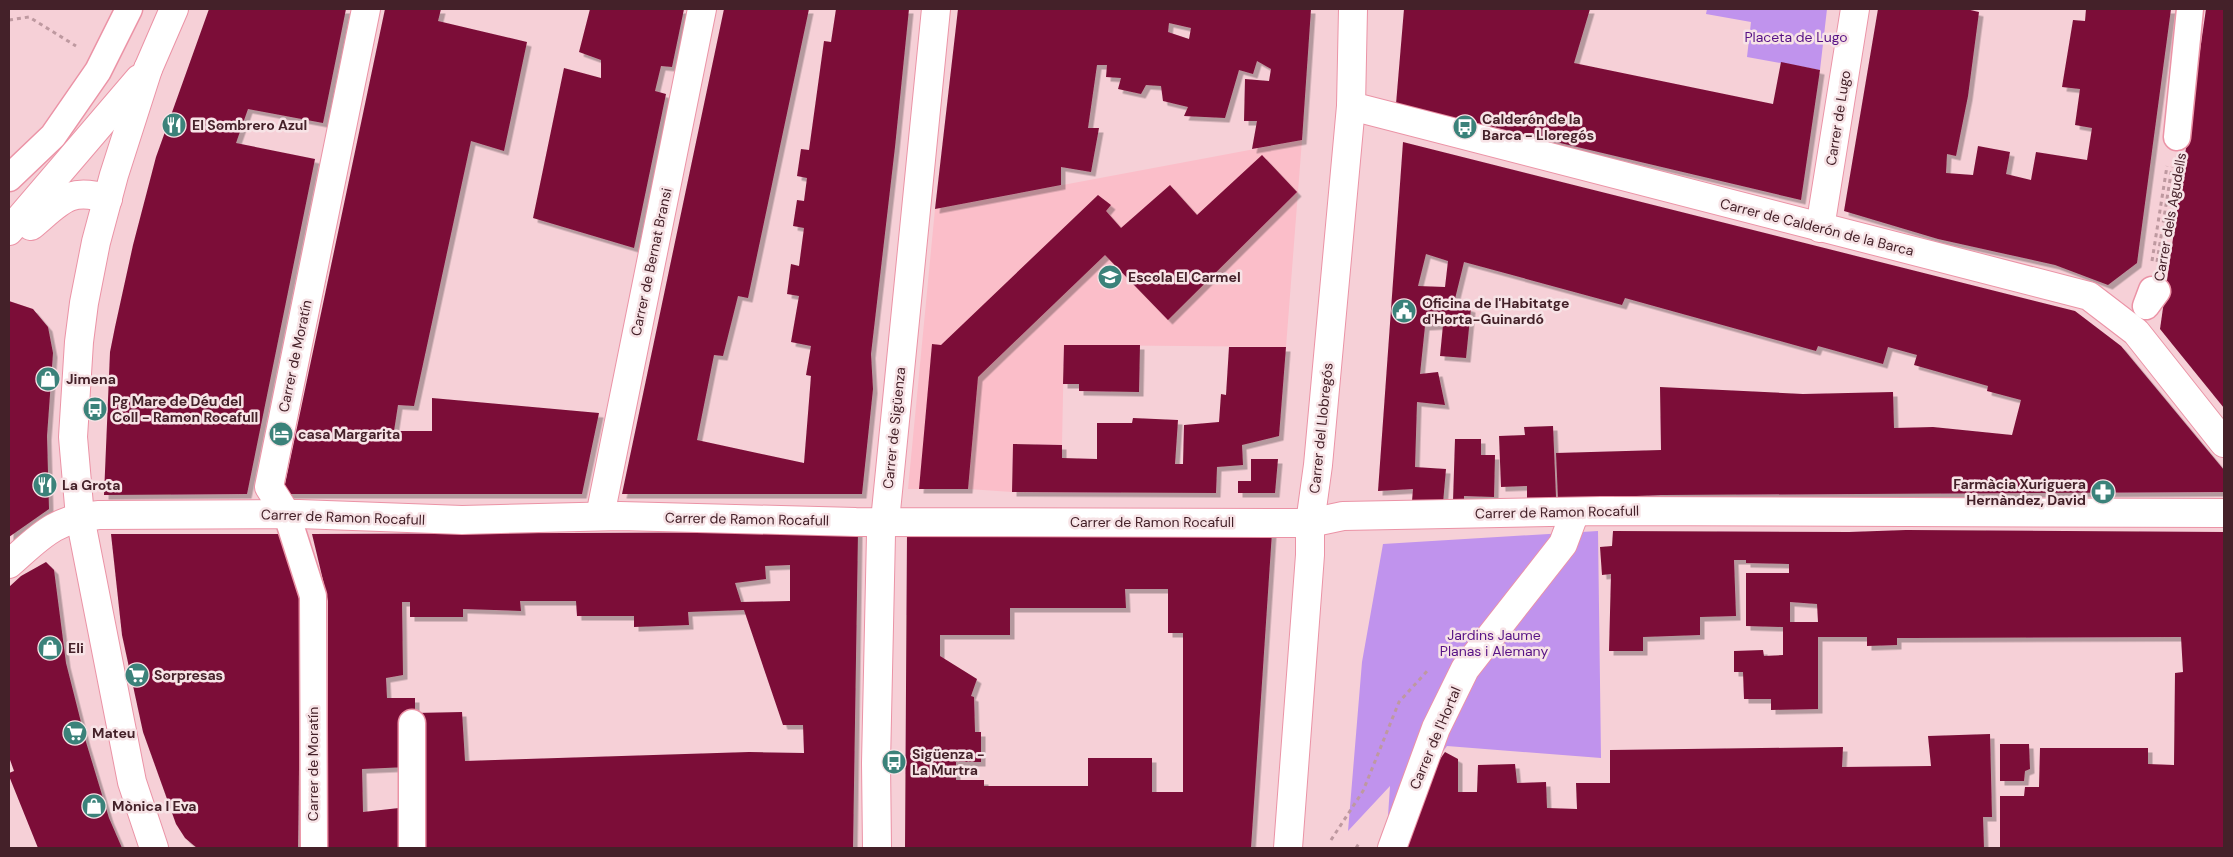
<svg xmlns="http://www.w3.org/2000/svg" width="2233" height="857" font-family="'DM Sans',sans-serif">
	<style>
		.built { fill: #fbbec9 }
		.green { fill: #c093ed }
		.building { fill: #7b0d37; fill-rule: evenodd; filter: url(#shadow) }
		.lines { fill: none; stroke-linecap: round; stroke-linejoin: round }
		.pedestrian-casing { stroke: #eb93a6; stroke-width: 29 }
		.minor-casing { stroke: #eb93a6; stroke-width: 30 }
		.tertiary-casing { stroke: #eb93a6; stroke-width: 30 }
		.path { stroke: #be99a0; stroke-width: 3; stroke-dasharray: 4 4; stroke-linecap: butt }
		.pedestrian { stroke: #fff; stroke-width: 26 }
		.minor { stroke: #fff; stroke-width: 28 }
		.tertiary { stroke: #fff; stroke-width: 28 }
		.labels { text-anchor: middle; stroke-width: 5; stroke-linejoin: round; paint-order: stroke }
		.park-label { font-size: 14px; fill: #571285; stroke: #f7e3e6 }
		.street-label { font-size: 14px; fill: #442129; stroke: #f7e3e6 }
		.poi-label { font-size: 14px; font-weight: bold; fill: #442129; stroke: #f7e3e6; text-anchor: start }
	</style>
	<defs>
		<filter id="shadow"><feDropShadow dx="4.5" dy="4.5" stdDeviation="0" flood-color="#0004"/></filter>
	</defs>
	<rect width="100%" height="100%" fill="#f6d0d7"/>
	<path class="built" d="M1302 140 1286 347 1064 345 1062 445 1013 444 1012 492 968 489H908L935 209Z"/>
	<g class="green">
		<path d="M1707 9H1827L1820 70 1747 57 1751 22 1706 14Z"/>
		<path d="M1598 531 1601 758 1447 746 1421 781 1386 846 1390 786 1348 831 1362 662 1383 544Z"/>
	</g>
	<g class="building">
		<path d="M209 9H346L323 123 248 109 236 143 315 159 247 494 104 495 110 352 115 327 133 245 156 157Z"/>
		<path d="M385 9H441L438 21 527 42 504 151 471 141 414 406 398 405 394 431H432V398L599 413 582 494H283Z"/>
		<path d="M590 9H684L672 67 661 66 655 91 666 94 634 248 533 218 564 68 601 78V60L579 52Z"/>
		<path d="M724 9H809L748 298 738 296 723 356 714 355 697 440 804 463 811 376 806 375 811 346 791 342 799 296 787 294 791 264 799 266 804 228 793 226 797 200 804 201 807 178 797 176 801 149 809 150 824 41 831 42 836 9H909L895 147 871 354 873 389 862 494H622Z"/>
		<path d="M958 9H1311L1302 140 1252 149 1257 121H1244L1245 79 1269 81 1271 69 1257 61 1253 74 1239 70 1225 118 1184 116 1188 107 1163 101 1161 86 1146 85 1141 94 1118 89 1121 78 1106 77 1107 65H1097L1088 128H1099L1091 172 1061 167V185L935 209ZM1169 23 1191 28 1189 39 1168 32Z"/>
		<path d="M1404 9H1590L1574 63 1773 104 1781 62 1820 70 1801 200 1396 104Z"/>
		<path d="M1878 9H1966L1979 12 1968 96 1956 156 1947 154 1946 173 1973 175 1978 146 2010 152 2006 174 2031 180 2036 152 2087 160 2092 128 2075 125 2080 89 2062 87 2073 20 2085 21 2086 9H2171L2137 263 2108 285 2055 265 1938 239 1844 211Z"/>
		<path d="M2206 9H2224V408L2160 329Z"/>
		<path d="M1403 142 2075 311 2121 346 2224 470V492L1662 495 1558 499 1556 453 1661 450 1660 387 1803 394 1893 392 1894 428 1933 427 2012 435 2021 400 1987 391 1988 386 1914 365 1917 355 1888 347 1883 364 1818 346 1816 351 1625 298 1622 305 1464 262 1454 303 1471 308 1466 358 1440 356 1443 325 1425 326 1420 374 1438 372 1445 405 1417 402 1415 467 1446 469 1443 503 1412 501 1413 489 1378 491ZM1426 254 1448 261 1445 287 1418 286Z"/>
		<path d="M1262 155 1297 192 1168 320 1105 255 978 377 968 489H919L932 344 941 345 1098 195 1111 205 1106 211 1121 228 1170 185 1197 215Z"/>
		<path d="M9 301 33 309 48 327 53 353 47 436 49 509 9 537Z"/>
		<path d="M1064 345H1140L1139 392 1079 391V384H1063Z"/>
		<path d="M1229 347H1286L1279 436 1242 445 1243 465 1217 467 1216 493 1012 492 1013 444 1062 445V458L1097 459V423H1132L1133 418 1178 420 1175 464H1183L1184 425 1219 422 1221 394 1226 395Z"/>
		<path d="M1553 426 1556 497 1527 499V486L1501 487 1499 436 1525 435 1524 427Z"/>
		<path d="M1455 439H1481V455H1495L1494 497 1464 496V501H1453Z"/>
		<path d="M1251 459H1278L1275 493H1238V481H1251Z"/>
		<path d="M1906 530 2224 532V848H2000V796H2024L2025 787H2039L2040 748H2148V764L2174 765 2175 673 2183 672 2181 637 1910 638H1897V645L1867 646V637H1818V709L1771 710V699H1744L1743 672H1734V651L1763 650 1764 656 1783 655V627L1746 626V573H1789V564L1746 563V560H1734L1736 616 1700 617V635L1643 637V651H1609L1611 574 1602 575 1600 547 1612 546 1613 531 1849 532ZM1790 602 1817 604 1818 622H1790Z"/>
		<path d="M907 531 1272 532 1251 848H905ZM1125 589H1168V633H1183V792H1152V758H1088V786H984V780H956V762H981V732H975L974 697 971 696 977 679 940 656V635H1010V608H1126Z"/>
		<path d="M858 532 853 848H418L408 767 362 769 363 812 408 807 409 848H328V601L312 534ZM790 565V601L741 602 735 583 766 579 765 566ZM520 601H576L577 616H634V627L689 625 688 612 744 610 783 725H803L804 753 749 752 465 761 462 712 415 713V698H387L386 678 403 675 402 602H410V617H463V609L521 611Z"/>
		<path d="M111 534H284L301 608 298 848H197L185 838 176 824 143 732 122 635Z"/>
		<path d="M46 562 54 570 66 663 86 742 109 818 122 848H38L9 776V773L14 771 9 757V587L21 576Z"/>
		<path d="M1990 734 1992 817H1983L1984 848H1405L1422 785 1445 752 1458 759V792H1477L1478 765 1515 764 1517 783 1546 782 1547 808 1577 809 1576 783H1610V750L1843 747 1842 767 1931 766 1928 736Z"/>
		<path d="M2000 744H2029L2030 769 2025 771 2024 781H2000Z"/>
	</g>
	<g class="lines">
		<defs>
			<g id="pedestrian">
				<path d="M2177 137 2190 9"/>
				<path d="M9 178 53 136 98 71 129 9"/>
				<path d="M2152 290 2146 306 2157 291"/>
				<path d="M287 515 313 596 314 848"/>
				<path d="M412 723V848"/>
			</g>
			<g id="minor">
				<path d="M148 69 114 175 96 242 84 303 79 342 73 437 80 517 132 782 154 848"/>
				<path d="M1351 106 2089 296 2136 332 2224 443"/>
				<path d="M31 226C60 202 68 186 108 199"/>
				<path d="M1820 228 1855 9"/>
				<path d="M9 231 139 79"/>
				<path d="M287 515 269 487 366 9"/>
				<path d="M600 516 702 9"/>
				<path d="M9 564C41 536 54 519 99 515L299 514 462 520 620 516 856 522 1310 523 1343 516 1601 511 2224 513"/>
				<path d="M877 848 876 763 881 534 885 521 936 9"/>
				<path d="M1288 848 1310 555V523L1318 465 1351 106 1353 9"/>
				<path d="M1392 848 1436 728 1465 669 1563 544 1575 512"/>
			</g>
			<path id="tertiary" d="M148 69 174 9"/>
		</defs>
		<use href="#pedestrian" class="pedestrian-casing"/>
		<use href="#minor" class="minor-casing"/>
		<use href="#tertiary" class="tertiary-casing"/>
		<g class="path">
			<path d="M9 20 29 17 76 46"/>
			<path d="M2152 261 2167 166"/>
			<path d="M2157 262 2172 167"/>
			<path d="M2162 262 2178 167"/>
			<path d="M1331 840 1363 791 1399 702 1429 669"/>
			<path d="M1356 848 1360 842"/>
		</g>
		<use href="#pedestrian" class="pedestrian"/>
		<use href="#minor" class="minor"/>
		<use href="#tertiary" class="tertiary"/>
	</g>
	<defs>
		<symbol id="restaurant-disc" viewBox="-11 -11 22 22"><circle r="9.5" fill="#3b827a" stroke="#f7e3e6"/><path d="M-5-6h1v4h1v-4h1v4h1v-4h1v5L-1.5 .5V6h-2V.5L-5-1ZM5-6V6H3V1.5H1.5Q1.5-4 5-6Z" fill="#fff"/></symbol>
		<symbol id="bus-disc" viewBox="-11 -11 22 22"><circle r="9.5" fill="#3b827a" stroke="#f7e3e6"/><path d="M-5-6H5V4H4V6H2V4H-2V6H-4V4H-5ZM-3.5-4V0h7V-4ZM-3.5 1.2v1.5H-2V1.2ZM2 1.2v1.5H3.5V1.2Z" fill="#fff"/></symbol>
		<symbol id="school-disc" viewBox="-11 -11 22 22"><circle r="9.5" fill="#3b827a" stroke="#f7e3e6"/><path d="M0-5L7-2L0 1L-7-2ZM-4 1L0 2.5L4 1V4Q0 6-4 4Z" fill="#fff"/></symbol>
		<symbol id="civic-disc" viewBox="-11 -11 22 22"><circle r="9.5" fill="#3b827a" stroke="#f7e3e6"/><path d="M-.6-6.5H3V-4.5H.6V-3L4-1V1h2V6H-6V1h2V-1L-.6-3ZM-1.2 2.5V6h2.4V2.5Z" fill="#fff"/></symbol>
		<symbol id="shop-disc" viewBox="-11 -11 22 22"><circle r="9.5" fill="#3b827a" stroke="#f7e3e6"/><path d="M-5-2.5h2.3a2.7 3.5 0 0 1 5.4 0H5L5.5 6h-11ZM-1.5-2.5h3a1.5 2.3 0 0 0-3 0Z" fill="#fff"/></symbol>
		<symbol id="hotel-disc" viewBox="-11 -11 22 22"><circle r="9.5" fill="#3b827a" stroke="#f7e3e6"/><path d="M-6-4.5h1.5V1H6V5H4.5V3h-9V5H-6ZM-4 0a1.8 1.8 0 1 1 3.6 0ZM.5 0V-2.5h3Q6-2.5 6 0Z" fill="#fff"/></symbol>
		<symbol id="pharmacy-disc" viewBox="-11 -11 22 22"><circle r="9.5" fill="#3b827a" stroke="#f7e3e6"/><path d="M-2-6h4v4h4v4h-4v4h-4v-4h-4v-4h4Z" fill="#fff"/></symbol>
		<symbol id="supermarket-disc" viewBox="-11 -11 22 22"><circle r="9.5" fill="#3b827a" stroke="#f7e3e6"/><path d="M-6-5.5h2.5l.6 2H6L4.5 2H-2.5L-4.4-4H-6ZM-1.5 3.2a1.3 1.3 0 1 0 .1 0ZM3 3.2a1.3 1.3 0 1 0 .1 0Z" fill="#fff"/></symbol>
	</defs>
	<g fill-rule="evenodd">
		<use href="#restaurant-disc" x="160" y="111" width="28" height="28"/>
		<use href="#bus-disc" x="1451" y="113" width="28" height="28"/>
		<use href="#school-disc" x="1096" y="263" width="28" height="28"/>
		<use href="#civic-disc" x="1390" y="297" width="28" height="28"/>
		<use href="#shop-disc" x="34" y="365" width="28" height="28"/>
		<use href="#bus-disc" x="81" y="395" width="28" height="28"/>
		<use href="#hotel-disc" x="267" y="420" width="28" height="28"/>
		<use href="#restaurant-disc" x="31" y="471" width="28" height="28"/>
		<use href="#pharmacy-disc" x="2089" y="478" width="28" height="28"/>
		<use href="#shop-disc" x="36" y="634" width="28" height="28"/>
		<use href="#supermarket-disc" x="123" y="661" width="28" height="28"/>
		<use href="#supermarket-disc" x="61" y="719" width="28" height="28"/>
		<use href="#bus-disc" x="880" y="748" width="28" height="28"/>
		<use href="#shop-disc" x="80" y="792" width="28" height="28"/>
	</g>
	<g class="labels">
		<g class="park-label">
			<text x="1796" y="42">Placeta de Lugo</text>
			<text x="1494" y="640">Jardins Jaume<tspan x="1494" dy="16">Planas i Alemany</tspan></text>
		</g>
		<g class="street-label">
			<text transform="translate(1838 118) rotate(-81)" y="5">Carrer de Lugo</text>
			<text transform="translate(2170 217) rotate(-80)" y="5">Carrer dels Agudells</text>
			<text transform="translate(1817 227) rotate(14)" y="5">Carrer de Calderón de la Barca</text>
			<text transform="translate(651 262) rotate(-78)" y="5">Carrer de Bernat Bransi</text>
			<text transform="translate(295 356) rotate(-78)" y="5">Carrer de Moratín</text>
			<text transform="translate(894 428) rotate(-84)" y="5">Carrer de Sigüenza</text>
			<text transform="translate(1321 428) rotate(-84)" y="5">Carrer del Llobregós</text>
			<text transform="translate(1557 512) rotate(-1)" y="5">Carrer de Ramon Rocafull</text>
			<text transform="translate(343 517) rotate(2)" y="5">Carrer de Ramon Rocafull</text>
			<text transform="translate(747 519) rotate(1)" y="5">Carrer de Ramon Rocafull</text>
			<text x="1152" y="527">Carrer de Ramon Rocafull</text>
			<text transform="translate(1435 738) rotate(-67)" y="5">Carrer de l'Hortal</text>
			<text transform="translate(313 764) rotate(-90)" y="5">Carrer de Moratín</text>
		</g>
		<g class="poi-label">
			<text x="1482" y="124">Calderón de la<tspan x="1482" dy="16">Barca - Lloregós</tspan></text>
			<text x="192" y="130">El Sombrero Azul</text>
			<text x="1128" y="282">Escola El Carmel</text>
			<text x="1422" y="308">Oficina de l'Habitatge<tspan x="1422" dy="16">d'Horta-Guinardó</tspan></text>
			<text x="66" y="384">Jimena</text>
			<text x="112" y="406">Pg Mare de Déu del<tspan x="112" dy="16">Coll - Ramon Rocafull</tspan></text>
			<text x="298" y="439">casa Margarita</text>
			<text x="2086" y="489" text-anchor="end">Farmàcia Xuriguera<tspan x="2086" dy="16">Hernàndez, David</tspan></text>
			<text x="62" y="490">La Grota</text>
			<text x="68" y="653">Eli</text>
			<text x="154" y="680">Sorpresas</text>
			<text x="92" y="738">Mateu</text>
			<text x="912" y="759">Sigüenza -<tspan x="912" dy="16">La Murtra</tspan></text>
			<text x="112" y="811">Mònica I Eva</text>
		</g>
	</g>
	<rect width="2233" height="857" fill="none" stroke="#442129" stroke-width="20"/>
</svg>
